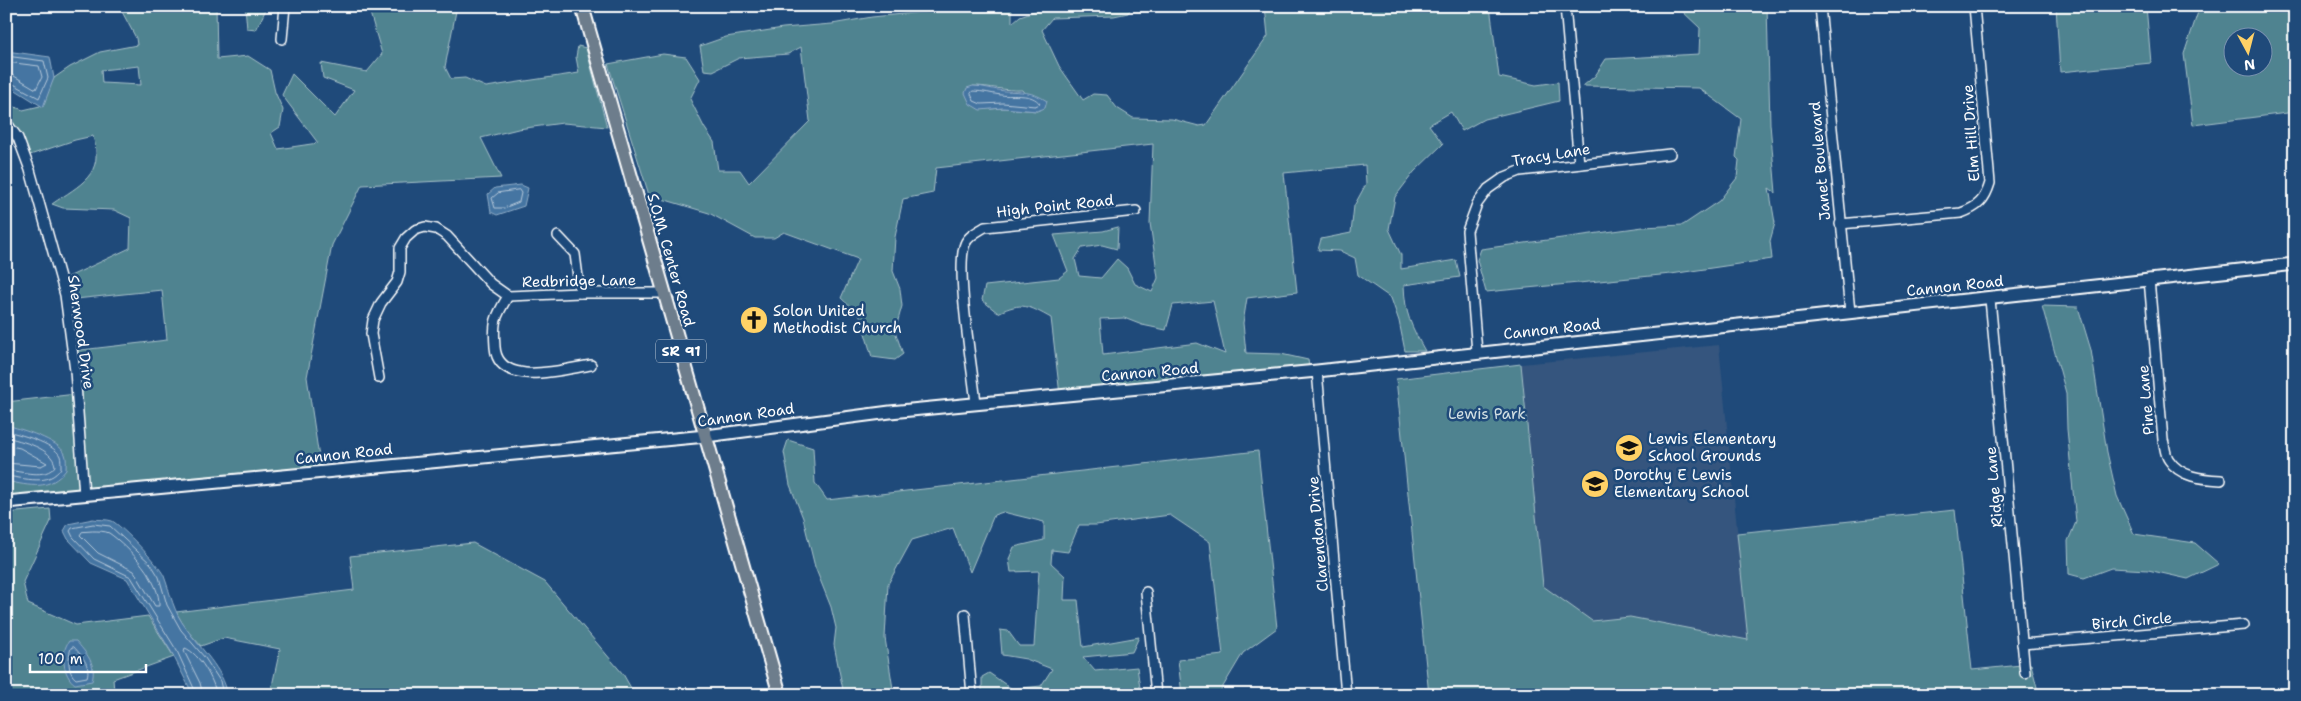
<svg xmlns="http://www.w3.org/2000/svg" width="2301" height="701" font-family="'Shantell Sans',sans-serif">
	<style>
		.built { fill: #34557e }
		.green { fill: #4f8390; stroke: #a7c1c8; fill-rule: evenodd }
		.water { fill: #4575a2; stroke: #8facc7 }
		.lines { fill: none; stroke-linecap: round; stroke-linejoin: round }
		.shore { stroke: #b5c8da; stroke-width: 1 }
		.street-casing { stroke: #fff; stroke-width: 12 }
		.secondary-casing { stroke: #fff; stroke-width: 15 }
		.primary-casing { stroke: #fff; stroke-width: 16 }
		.street { stroke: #1f4a7a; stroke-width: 9 }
		.secondary { stroke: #1f4a7a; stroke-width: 11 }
		.primary { stroke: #6d7d8c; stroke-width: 12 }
		.labels { text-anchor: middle; stroke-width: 5; stroke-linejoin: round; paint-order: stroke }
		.shield { fill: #1f4a7a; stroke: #bcc9d7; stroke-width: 1 }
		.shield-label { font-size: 14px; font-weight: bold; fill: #fff }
		.street-label { font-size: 15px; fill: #fff; stroke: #1f4a7a }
		.poi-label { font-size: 15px; fill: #fff; stroke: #1f4a7a; text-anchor: start }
		.park-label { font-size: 15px; fill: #d3e0e3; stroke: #1f4a7a }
	</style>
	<rect width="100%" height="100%" fill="#1f4a7a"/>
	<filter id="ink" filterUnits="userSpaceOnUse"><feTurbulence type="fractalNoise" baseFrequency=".02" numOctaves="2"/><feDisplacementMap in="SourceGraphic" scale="10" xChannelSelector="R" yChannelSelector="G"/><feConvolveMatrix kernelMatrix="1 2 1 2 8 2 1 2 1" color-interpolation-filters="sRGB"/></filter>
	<g filter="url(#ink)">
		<path class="built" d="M1719 345 1748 640 1630 617 1592 621 1543 586 1521 364Z"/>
		<g class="green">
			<path d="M119 6H216L217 59 248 56 270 70 275 92 283 110 280 127 271 133 278 149 318 143 282 95 292 74 335 117 354 90 323 78 321 63 367 72 382 54 368 6H457L445 67 451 79 465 78 486 87 579 73 576 57 578 46 586 48 607 127 563 123 518 129 481 138 501 178 362 185 332 245 307 377 321 471 6 502V402L76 394 72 351 167 340 162 290 66 300 62 280 130 248 131 218 114 210 63 208 52 204C81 184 105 175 93 136L75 140 30 155 6 111V108L10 105 23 110 40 106 54 78 70 67 100 52 137 45 136 38ZM139 66 141 85 102 83 101 70Z"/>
			<path d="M245 6 267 7 256 30 247 29Z"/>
			<path d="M983 6H1002L1012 10V23L1020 16 1037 10 1038 6H1132L1128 13 1114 16 1052 18 1042 30 1059 66 1083 100 1093 94 1107 95 1117 108 1133 118 1172 119 1199 126 1206 125 1268 36 1265 6H1490L1499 77 1536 85 1558 82 1559 101 1484 119 1462 131 1451 112 1429 125 1443 144 1414 172 1395 197 1389 229 1401 255V269L1456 260 1460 277 1404 285C1405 314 1411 326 1425 351H1405L1399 321 1391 298 1358 275 1355 258 1340 251 1318 250 1321 239 1351 233 1354 206 1366 184 1365 165 1284 173 1297 292 1247 298 1243 323 1246 353 1281 354 1308 360 1309 366 1060 395 1051 318C1029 306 1022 301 998 313L982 300 985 286 1059 278 1068 271 1054 235 1103 231 1118 227 1117 249 1102 245 1082 248 1075 259 1079 276 1101 278 1117 259 1127 268 1135 284 1152 292 1158 278 1150 223 1153 144 936 168 933 193 903 199 895 237 893 271 900 289 902 306 895 331 903 354 895 360 872 357 860 316 841 298 858 259 784 232 774 238H755L709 213 649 195 608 64 663 54 686 57 700 79 690 99 704 127 714 142 718 170H740L749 183 810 121 801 47 788 54 739 58 713 71 704 70 700 46 726 37 783 28 832 24 872 17ZM973 86C990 86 1005 91 1022 90L1037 111 1003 108 990 109ZM1213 301 1225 354 1197 343 1103 355 1100 319 1124 318 1142 325 1166 330 1173 305Z"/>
			<path d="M1682 6H1707L1719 10 1724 6H1767L1770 124 1776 193 1769 188 1775 223 1770 241 1772 259 1671 274 1486 292 1477 260 1481 249 1643 227 1683 225 1719 201 1737 178 1739 160 1736 157 1741 119 1699 88 1583 86 1595 76 1606 59 1699 54 1700 28 1682 11Z"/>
			<path d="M2056 6H2146L2151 63 2060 72Z"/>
			<path d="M2200 6H2295V112L2193 125 2184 54ZM2234 38H2264V68H2234Z"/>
			<path d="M2042 306 2078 307 2091 350 2107 452 2117 496 2134 534 2195 543 2219 564 2188 579 2148 570 2111 568 2084 578 2069 574 2068 541 2076 522 2067 429 2066 393Z"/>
			<path d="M1521 364 1543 586 1592 621 1630 617 1748 640 1737 533 1955 510 1972 670 2031 664 2039 695H1429L1396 379Z"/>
			<path d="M788 440 813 448 815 483 827 500 1258 451 1277 628 1243 653 1218 695H1182L1178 660 1223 655 1210 542 1170 515 1096 525H1079L1068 552 1052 550 1051 563 1065 576 1064 600H1078L1083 647 1139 637 1132 652 1083 657 1095 671 1137 667 1141 695H982V677L989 673 1012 689 1041 686 1052 669 1026 659 1002 655 1000 630 1008 631 1019 646H1034L1039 571 1011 572 1009 559 1014 547 1044 540V522L1003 512 994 515 970 572 953 528 912 540 888 584 885 638 893 689 903 695H844L834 645 836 628 831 607 815 567 803 518 790 485 784 452Z"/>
			<path d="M50 509 51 521 23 582 28 604 76 625 148 616 174 657 113 679 114 691 143 690 148 695H89L88 688 68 695H6V513Z"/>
			<path d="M473 543 545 582 623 674 635 695H270L280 649 224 638 201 646 185 628 176 612 354 590 350 556Z"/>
		</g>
		<g class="water">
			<path d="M6 51 50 57 54 78 43 107 6 84Z"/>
			<path d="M973 86C984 86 994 90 1005 91 1021 92 1032 91 1047 101L1045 108 1037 111 1003 108 980 110 970 104 965 93 967 88Z"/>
			<path d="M521 185 528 188 524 206 497 215 491 212 488 194 495 188Z"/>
			<path d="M6 425C21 429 59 440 65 454 67 458 66 465 66 470 50 491 30 486 6 481Z"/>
			<path d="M93 519C98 520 107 519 112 521 121 525 160 566 164 576 171 595 173 611 186 628 202 651 222 667 228 695H193L172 653 127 579 91 563 68 539 64 531 68 524Z"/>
			<path d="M69 641H76C86 653 97 664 92 681L75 684C63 676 60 653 69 641Z"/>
		</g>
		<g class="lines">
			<g class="shore">
				<path d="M6 56 44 61 48 78 39 98 6 80"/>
				<path d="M6 62 39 66 42 77 36 89 14 76 6 74"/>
				<path d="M973 91C984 91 992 94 1001 95 1013 97 1032 92 1040 104L1035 106 1003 103 981 104 974 101 971 94Z"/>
				<path d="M519 190 521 193 519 202 504 208H495L492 198 498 193Z"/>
				<path d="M6 431C19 434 54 443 60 456 61 459 61 464 61 468 49 487 25 478 6 476"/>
				<path d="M6 437C21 441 53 448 55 466 46 480 21 471 6 470"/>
				<path d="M6 445 20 448 47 463 41 466 6 463"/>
				<path d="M93 531C98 531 105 531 109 533 129 547 161 581 159 606H155L134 571 98 553 80 535 82 532Z"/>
				<path d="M74 647C81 655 91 665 87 677L76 679C67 673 68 656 71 648Z"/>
				<path d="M197 695 177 651 131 577 94 559 73 537 70 531 72 528 93 524 110 526 151 564 159 577 167 605 181 630 205 658 220 681 223 695"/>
				<path d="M203 695 200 683 184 651 185 648C200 654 213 679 217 695"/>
			</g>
			<defs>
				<g id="street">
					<path d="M1565 6 1579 164"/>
					<path d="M1820 6 1850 312"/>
					<path d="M282 39 285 6"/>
					<path d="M6 122 18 138 30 170 65 295 75 371 84 495"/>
					<path d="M1840 224 1961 213C1978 207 1985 200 1990 183L1974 6"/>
					<path d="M558 236 575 254 580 293"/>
					<path d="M2149 279 2163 440C2165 446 2165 455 2169 460 2180 477 2202 479 2221 480"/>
					<path d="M508 296C495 318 493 321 495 347 498 389 564 369 591 365"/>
					<path d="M1990 299 2025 673"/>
					<path d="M1477 352 1467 231 1477 204 1488 189 1505 177 1520 171 1670 154"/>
					<path d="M1317 371 1346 695"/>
					<path d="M379 378 371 334 373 320 381 303 397 282 400 272V248L406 238 415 230 425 227 436 229 447 236 491 284 508 296 580 293H664"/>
					<path d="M976 403C973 373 955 267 965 244 968 236 978 231 985 227L1136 211"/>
					<path d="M1146 592 1156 695"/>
					<path d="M965 614 972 695"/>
					<path d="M2022 644 2244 625"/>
				</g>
				<path id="secondary" d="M6 502 706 436 890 412 1317 371 2295 264"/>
				<path id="primary" d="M582 6 780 695"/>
			</defs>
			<use href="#street" class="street-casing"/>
			<use href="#secondary" class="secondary-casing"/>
			<use href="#primary" class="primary-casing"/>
			<use href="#street" class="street"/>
			<use href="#secondary" class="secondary"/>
			<use href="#primary" class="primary"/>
		</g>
	</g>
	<defs>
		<symbol id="church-disc" viewBox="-11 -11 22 22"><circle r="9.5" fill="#ffd166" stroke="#1f4a7a"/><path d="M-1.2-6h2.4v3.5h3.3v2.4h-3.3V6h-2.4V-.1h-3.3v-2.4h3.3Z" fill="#111"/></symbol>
		<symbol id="school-disc" viewBox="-11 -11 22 22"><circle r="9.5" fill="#ffd166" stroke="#1f4a7a"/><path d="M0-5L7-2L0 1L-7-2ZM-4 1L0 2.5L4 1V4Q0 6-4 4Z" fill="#111"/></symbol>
	</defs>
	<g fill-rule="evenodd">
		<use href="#church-disc" x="738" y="304" width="32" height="32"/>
		<use href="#school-disc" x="1613" y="432" width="32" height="32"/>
		<use href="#school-disc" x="1579" y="468" width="32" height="32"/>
	</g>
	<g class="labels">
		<rect class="shield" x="656" y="339.5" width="50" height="23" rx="4"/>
		<g class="shield-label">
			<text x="681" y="356">SR 91</text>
		</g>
		<g class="street-label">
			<text transform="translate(1971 133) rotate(-94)" y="5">Elm Hill Drive</text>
			<text transform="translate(1551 155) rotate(-9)" y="5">Tracy Lane</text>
			<text transform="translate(1820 161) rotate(-95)" y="5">Janet Boulevard</text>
			<text transform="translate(1055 206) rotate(-6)" y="5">High Point Road</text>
			<text transform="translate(671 260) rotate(74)" y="5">S.O.M. Center Road</text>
			<text transform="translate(579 281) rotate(-1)" y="5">Redbridge Lane</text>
			<text transform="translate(1955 286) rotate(-6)" y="5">Cannon Road</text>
			<text transform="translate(1552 329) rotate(-6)" y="5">Cannon Road</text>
			<text transform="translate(81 332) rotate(82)" y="5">Sherwood Drive</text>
			<text transform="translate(1150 372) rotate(-5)" y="5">Cannon Road</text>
			<text transform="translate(2146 400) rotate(-95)" y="5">Pine Lane</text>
			<text transform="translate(746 415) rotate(-8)" y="5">Cannon Road</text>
			<text transform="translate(344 454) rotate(-6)" y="5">Cannon Road</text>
			<text transform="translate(1994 487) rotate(-95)" y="5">Ridge Lane</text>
			<text transform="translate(1318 534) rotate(-95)" y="5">Clarendon Drive</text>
			<text transform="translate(2132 621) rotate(-5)" y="5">Birch Circle</text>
		</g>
		<g class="poi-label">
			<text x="773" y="316">Solon United<tspan x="773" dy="17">Methodist Church</tspan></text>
			<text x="1648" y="444">Lewis Elementary<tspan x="1648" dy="17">School Grounds</tspan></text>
			<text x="1614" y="480">Dorothy E Lewis<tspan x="1614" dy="17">Elementary School</tspan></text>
		</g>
		<g class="park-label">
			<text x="1487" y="419">Lewis Park</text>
		</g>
	</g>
	<rect width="2301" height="701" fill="none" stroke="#1f4a7a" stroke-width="25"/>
	<rect x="12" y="12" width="2276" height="676" fill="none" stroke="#fff" stroke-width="2" filter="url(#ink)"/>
	<g transform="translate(2248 52) rotate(173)"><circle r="24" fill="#1f4a7a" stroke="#7992af"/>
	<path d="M0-4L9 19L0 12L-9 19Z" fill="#ffd166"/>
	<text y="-8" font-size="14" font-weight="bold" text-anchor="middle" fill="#ffffff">N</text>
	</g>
	<path d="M30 664v8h116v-8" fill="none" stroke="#ffffff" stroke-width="2.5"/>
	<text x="38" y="664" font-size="15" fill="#ffffff" stroke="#1f4a7a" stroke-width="4" paint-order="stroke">100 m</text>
</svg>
